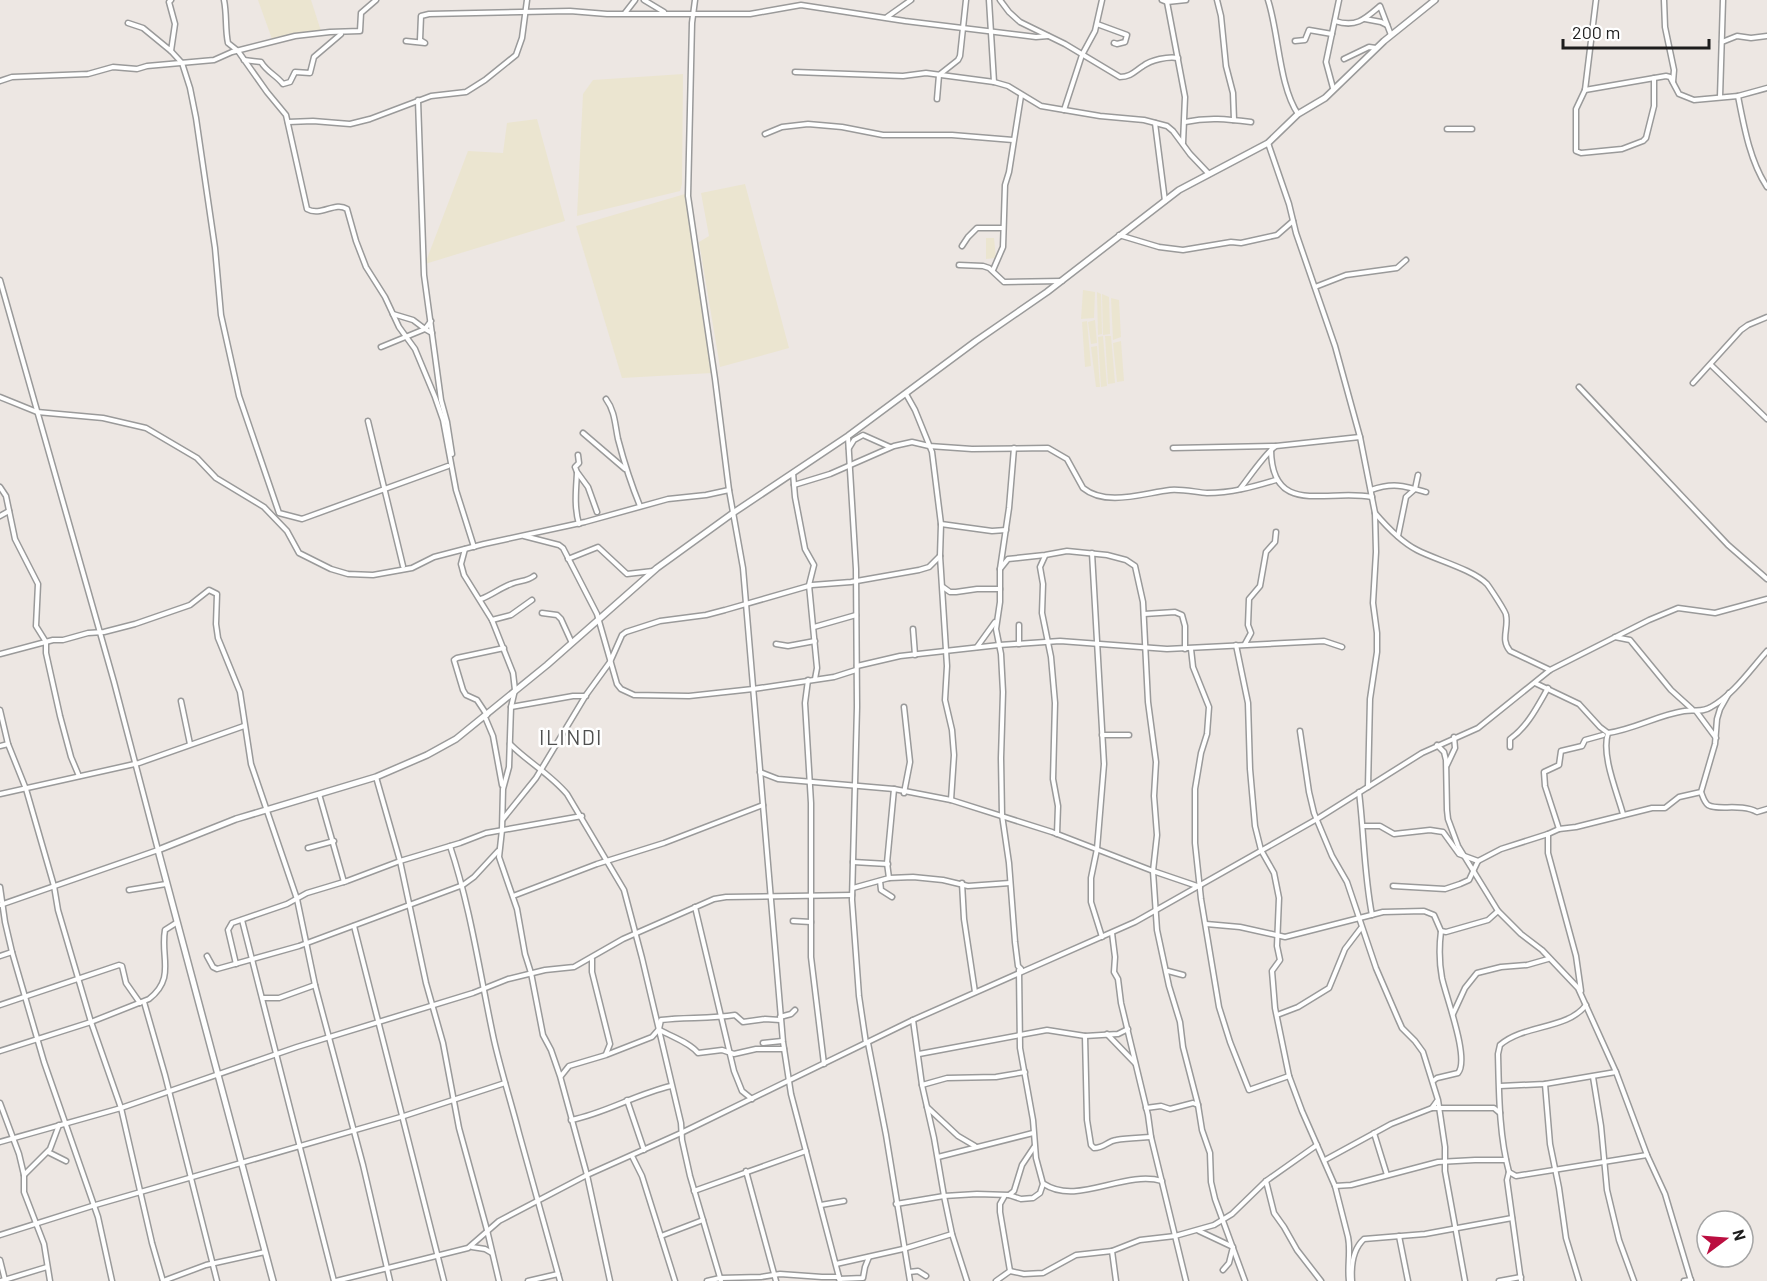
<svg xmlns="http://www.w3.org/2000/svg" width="1767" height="1281" font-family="Barlow,sans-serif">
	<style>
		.farmland { fill: #ebe5d0 }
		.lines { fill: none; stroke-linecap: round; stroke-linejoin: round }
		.minor-casing { stroke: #9a9a9a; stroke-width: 7 }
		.tertiary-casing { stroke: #9a9a9a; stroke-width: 8 }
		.minor { stroke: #fff; stroke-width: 4 }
		.tertiary { stroke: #fff; stroke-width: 5 }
		.labels { text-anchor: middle; stroke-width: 5; stroke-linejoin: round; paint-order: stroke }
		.quarter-label { font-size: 21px; letter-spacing: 1.5px; fill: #505050; stroke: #fff }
	</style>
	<rect width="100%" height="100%" fill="#ede7e3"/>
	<g class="farmland">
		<path d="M258 0H311L321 31 272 39Z"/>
		<path d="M683 74 682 184 680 191 577 216 583 94 593 80Z"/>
		<path d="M537 119 565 221 425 264 468 151 503 153 507 123Z"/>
		<path d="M745 184 789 348 720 367 699 242 709 236 701 193Z"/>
		<path d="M685 194 712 373 622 378 576 226Z"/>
		<path d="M986 238H994L996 258 986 259Z"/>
		<path d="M1083 290 1095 292 1094 318 1081 319Z"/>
		<path d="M1097 292 1101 294 1102 334 1098 335Z"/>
		<path d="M1102 294 1109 297 1110 334 1103 335Z"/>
		<path d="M1111 298 1119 300 1121 337 1113 340Z"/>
		<path d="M1095 320 1097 343 1091 344 1088 322Z"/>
		<path d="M1087 321 1091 366 1085 367 1082 322Z"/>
		<path d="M1103 336 1107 386 1101 387 1098 337Z"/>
		<path d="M1105 336H1111L1115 383 1108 384Z"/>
		<path d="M1121 341 1124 381 1117 382 1113 343Z"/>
		<path d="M1097 346 1100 387H1096L1091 347Z"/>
	</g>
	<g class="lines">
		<defs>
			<g id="minor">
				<path d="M224 0C227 15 225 29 228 43L238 51 267 92 286 115 307 209C321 217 335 201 347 209L356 241 366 267 385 297 399 327 415 349 435 397 443 420 456 490 474 547"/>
				<path d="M644 0 664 12"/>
				<path d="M695 0 692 23 688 196 715 379 729 490 743 568 783 1042 791 1094 840 1281"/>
				<path d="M989 0 994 82"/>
				<path d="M1000 0 1009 12 1020 22 1065 44 1120 77C1131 77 1135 71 1143 66 1151 60 1168 56 1178 58"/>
				<path d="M1162 0 1167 2 1186 0"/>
				<path d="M1217 0 1221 16 1226 66 1233 93 1234 120"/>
				<path d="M1268 0C1279 34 1279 86 1298 114"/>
				<path d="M1596 0 1585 90 1576 109V151L1581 153 1622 149 1643 141 1646 138 1654 106V78"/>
				<path d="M1664 0 1665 27 1674 70 1673 82"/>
				<path d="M1167 2 1185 97 1183 143"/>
				<path d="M625 13 635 0"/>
				<path d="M887 17 911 0"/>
				<path d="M1365 19 1381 22 1387 25"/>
				<path d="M1335 21C1356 28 1365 19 1380 6L1391 35"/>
				<path d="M128 23 143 28 171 51 175 24 169 2 171 0"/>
				<path d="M1097 24 1127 35 1125 42 1117 44 1114 43"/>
				<path d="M406 41 425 43 420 40 421 16 429 14 570 11 607 14H750L801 5 905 21 1036 37 1048 36"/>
				<path d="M1295 41 1305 40 1309 30 1332 34"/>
				<path d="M1722 42 1737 36 1751 38 1767 36"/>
				<path d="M171 51 182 63 190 88 196 118 215 248 221 315 239 396 279 513 302 519 448 466"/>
				<path d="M1344 59 1369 47 1376 48"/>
				<path d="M244 60 261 62C267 72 276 75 283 84L290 82 295 72 310 73 314 57 341 34"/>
				<path d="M795 72 903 76 926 73 994 82 1008 86 1041 106 1100 116 1144 120 1167 126 1173 131 1190 154 1209 174"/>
				<path d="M0 81 12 77 88 74 113 67 137 69 147 66 214 60 232 52 295 36 330 32 360 31 361 13 376 0"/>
				<path d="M1333 88 1326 62 1339 0"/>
				<path d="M1585 90 1666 76 1670 77 1679 94 1694 100 1738 96 1767 88"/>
				<path d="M1738 96C1744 127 1750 161 1767 187"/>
				<path d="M1720 97 1723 0"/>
				<path d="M937 99 939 75 958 60 960 56 966 0"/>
				<path d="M418 100 424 275 441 400 447 422 452 454"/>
				<path d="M1064 110 1082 55 1095 31 1102 0"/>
				<path d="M288 122 313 121 350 124 370 119 431 96 466 92 485 80 516 55 522 38 527 0"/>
				<path d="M1185 122C1208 117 1227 119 1251 122"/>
				<path d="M1155 123 1165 201"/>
				<path d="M1447 129H1472"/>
				<path d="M765 134 782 127 808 124 842 127 883 135H952L1013 140"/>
				<path d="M1268 143 1289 204 1296 233 1335 346 1360 437 1375 513 1376 552 1373 603 1377 633V652L1370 699 1368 787"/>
				<path d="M1119 235 1159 247 1183 250 1231 242 1241 243 1277 235 1293 221"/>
				<path d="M962 246 968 237 977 228H1003"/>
				<path d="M959 265 983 266 989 268 1004 282 1062 281"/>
				<path d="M993 270 1003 247 1005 185 1009 172 1021 96"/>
				<path d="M0 280 114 682 158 850 0 905"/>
				<path d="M1315 287 1346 275 1397 268 1406 260"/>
				<path d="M393 314 413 320 425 329 431 321"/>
				<path d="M381 347 425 329 432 333"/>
				<path d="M1711 365 1767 419"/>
				<path d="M1693 383 1741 330 1748 325 1767 317"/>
				<path d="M1579 387 1728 545 1767 579"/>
				<path d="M906 394 915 410 932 452 941 524 940 556 947 666 945 700 952 730 954 755 951 800"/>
				<path d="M0 397 37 412 103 418 146 428 197 458 216 478 264 507 287 531 299 553 331 569 348 574 373 575 412 568 434 557 484 544 585 522 668 499 706 495 729 490"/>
				<path d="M606 399C615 411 615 425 618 439 624 462 631 484 640 506"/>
				<path d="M368 421 403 566"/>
				<path d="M583 433 625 469"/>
				<path d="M848 437 856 569 857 707 852 900 859 996 866 1043"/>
				<path d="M849 448 854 440 863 435 890 447"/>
				<path d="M1173 448 1275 446"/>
				<path d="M1271 450C1272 518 1328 488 1372 497"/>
				<path d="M578 455 579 463 575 467 577 472 588 487 597 512"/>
				<path d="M577 473C576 490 574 507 579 524"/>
				<path d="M793 473 795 497 805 549 814 565 809 585 817 668 815 679"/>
				<path d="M794 485 830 474 894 446 912 442 929 446 972 449 1048 448 1067 459 1083 488C1106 507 1144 493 1170 490 1182 489 1195 492 1207 493 1231 493 1253 487 1276 480"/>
				<path d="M0 487 6 496 15 539 38 584 36 626 46 642V653L60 716 71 757 79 776"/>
				<path d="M1240 489C1248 479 1266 452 1276 446L1360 437"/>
				<path d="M1371 490C1393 482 1405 486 1426 492"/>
				<path d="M1375 513C1387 527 1401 542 1417 550 1436 560 1472 569 1487 584 1490 588 1506 612 1506 615 1509 629 1500 639 1510 651L1550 670"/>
				<path d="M0 516 9 511"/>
				<path d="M941 524 992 531 1006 530"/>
				<path d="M524 536 559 545 563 548 597 614 617 684 621 689 634 695 689 696 753 689 834 677 856 670"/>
				<path d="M1398 536 1406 497 1415 489 1418 475"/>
				<path d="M465 549 461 564 464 575 492 620 513 673 515 690 511 707 509 767 503 789 502 830 499 857 517 909 525 954 531 973 543 1035 551 1050 560 1076 587 1175 610 1281"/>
				<path d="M1092 553 1104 764 1097 849 1091 878V902L1102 937"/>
				<path d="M1045 556 1040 567 1043 584 1042 613 1051 657 1055 703 1053 779 1058 806 1057 834"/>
				<path d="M568 559 598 547 627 574 653 571"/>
				<path d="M1000 569 1008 559 1045 555 1067 551 1107 555 1126 560 1135 566 1143 602 1148 702 1156 762 1154 796 1157 835 1153 871 1157 930 1169 986 1180 1022 1183 1047 1198 1105 1202 1130 1210 1153 1211 1182 1215 1199 1245 1281"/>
				<path d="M943 587 950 592H956L977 589H1000"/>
				<path d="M481 599C492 595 500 588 511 584 520 580 526 582 534 576"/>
				<path d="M542 613 557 615 561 619 571 641 573 642"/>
				<path d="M1144 614 1175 612 1182 615 1185 626V649"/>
				<path d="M492 620 511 615 532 600"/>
				<path d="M1019 625V644"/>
				<path d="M814 627 856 615"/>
				<path d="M913 629 915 655"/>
				<path d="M1615 637 1630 640 1671 690 1692 709"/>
				<path d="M776 644 788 646 815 641"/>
				<path d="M1245 644 1251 633 1248 625 1249 599 1260 586 1266 552 1275 542 1276 532"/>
				<path d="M1236 645 1248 703 1250 769 1255 826 1261 850 1274 873 1279 898 1277 946 1280 960 1272 971 1275 1008 1289 1076 1302 1111 1335 1186 1348 1237C1351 1252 1347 1266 1349 1281"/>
				<path d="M977 647 995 622"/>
				<path d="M1191 649 1193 667 1209 707 1207 734 1201 753 1195 789V843L1201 899 1219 1007 1230 1042 1249 1090 1289 1076"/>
				<path d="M0 654 53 640H63L88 633 104 632 135 624 190 605 209 590 217 594 216 624 218 638 240 692 251 764 297 899 315 985 363 1165 390 1281"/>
				<path d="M857 666 900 656 999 645 1060 641 1167 649 1324 641 1342 647"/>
				<path d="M808 680 805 703 811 803V957L824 1064"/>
				<path d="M1535 683 1579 704 1600 727 1608 733C1635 729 1658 715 1684 711 1694 709 1702 713 1711 707 1733 695 1750 670 1767 651"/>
				<path d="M181 701 190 744"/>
				<path d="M511 707 573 696H586"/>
				<path d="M0 710 8 744 26 789 54 886 58 910 91 1022 121 1108 152 1243 163 1281"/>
				<path d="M1696 711 1716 738"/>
				<path d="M487 715 477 700 466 695 463 690 454 660 457 658 504 648"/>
				<path d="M485 717 493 736 502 785"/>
				<path d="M1300 731 1309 792 1314 813 1332 856 1347 882 1376 968 1398 1019 1402 1028 1415 1041 1423 1052 1438 1100 1445 1147V1171L1465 1281"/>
				<path d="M1608 733C1601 755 1617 792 1623 814"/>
				<path d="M1102 735H1129"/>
				<path d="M510 744C528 762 550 774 567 794L624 890 642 958 681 1123 682 1140 690 1176 721 1281"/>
				<path d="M1437 745 1444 752 1446 760 1447 810 1448 819 1458 846 1498 911 1521 934 1542 950 1578 988 1616 1072 1647 1155 1665 1194 1691 1281"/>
				<path d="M0 746 8 744"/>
				<path d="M1510 747V739C1528 726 1537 707 1548 688"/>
				<path d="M1447 765 1455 748 1454 737"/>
				<path d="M760 772 778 779 894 789 951 800 1052 832 1153 871 1200 887"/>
				<path d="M376 777 400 861 426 983 443 1043 459 1128 487 1230 499 1281"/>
				<path d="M1359 792C1364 833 1364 874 1372 915"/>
				<path d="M1701 792C1703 797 1704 802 1708 805 1717 811 1741 803 1757 812L1767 809"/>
				<path d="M904 793 910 762 904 707"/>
				<path d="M0 794 139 763 244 726"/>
				<path d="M319 794 344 882"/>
				<path d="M503 819 536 778 586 695 610 662 622 635 626 632 660 621 706 615 725 610 812 585 851 582 919 570 929 567 940 556"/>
				<path d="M1363 826H1380L1394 834 1430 830 1443 832 1459 854 1478 861"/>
				<path d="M1559 829 1545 786 1544 772 1559 765 1561 751 1582 746 1585 740 1603 735"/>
				<path d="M1548 834V853L1576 956 1581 991"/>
				<path d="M450 846C471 909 480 975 494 1040 501 1071 511 1102 519 1133L560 1281"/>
				<path d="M308 848 334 841"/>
				<path d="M853 862 888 864"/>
				<path d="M889 878 887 863 894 789"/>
				<path d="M880 881 881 890 892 897"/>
				<path d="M962 883 964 919 975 992"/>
				<path d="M1393 886 1445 889 1460 884 1469 880 1478 861 1501 849 1548 834 1559 829 1576 827 1652 808H1665L1679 797 1701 792 1715 744 1717 719 1720 709 1729 693"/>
				<path d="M0 887 5 922 12 952 44 1062 98 1217 112 1281"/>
				<path d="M853 888 889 878 913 877 943 880 968 886 1010 883"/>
				<path d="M129 890 166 884"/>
				<path d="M513 896 597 864 664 843 763 805"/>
				<path d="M695 907 734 1071 742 1091 752 1099"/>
				<path d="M242 920 334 1281"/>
				<path d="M793 921 811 922"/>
				<path d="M1206 924 1240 927 1285 937 1383 912 1424 911 1434 915 1441 931 1446 932 1488 920 1498 911"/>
				<path d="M354 926 444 1281"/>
				<path d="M1112 933 1115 957 1114 972 1118 979 1121 1003 1148 1115 1151 1137 1186 1281"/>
				<path d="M0 956 12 952"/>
				<path d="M207 956 213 967 217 969 299 946 463 885 474 877 498 851"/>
				<path d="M592 959V972L610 1044 606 1054"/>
				<path d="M236 964 228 930 232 923 287 904 307 893 347 881 400 861 460 843 486 833 582 816"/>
				<path d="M1168 971 1183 975"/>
				<path d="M263 998H279L315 985"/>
				<path d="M144 1002 165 1075 217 1281"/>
				<path d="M0 1005 119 965 122 966 126 983 140 1003"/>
				<path d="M1586 1005C1567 1030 1524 1024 1500 1045L1498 1054C1499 1093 1499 1135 1509 1172L1516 1176 1647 1155"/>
				<path d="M1453 1014 1465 988 1477 973 1501 967 1527 965 1548 959"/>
				<path d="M1277 1015 1298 1007 1329 988 1345 949 1361 928"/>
				<path d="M780 1017 791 1014 795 1010"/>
				<path d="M913 1020 922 1085 934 1138 944 1196 952 1234 967 1281"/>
				<path d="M660 1030C672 1037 689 1042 698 1053L722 1050 734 1054 756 1049H784"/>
				<path d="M1107 1034 1135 1063"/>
				<path d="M1085 1036 1087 1120 1091 1145 1094 1148C1104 1148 1108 1141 1116 1140 1128 1138 1139 1138 1151 1137"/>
				<path d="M763 1043 782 1041"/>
				<path d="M868 1043 886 1135 910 1281"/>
				<path d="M0 1051 91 1022 149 999C176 978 160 957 165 930L176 923"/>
				<path d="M919 1054 1047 1030 1085 1036 1118 1034 1128 1029"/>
				<path d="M561 1076 569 1066 606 1055 652 1037 659 1029 661 1020C685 1017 710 1019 735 1015L743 1022 765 1019 780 1020"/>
				<path d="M1593 1077 1601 1126 1607 1190 1619 1240 1634 1281"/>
				<path d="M1433 1081 1437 1078 1458 1073C1470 1059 1446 997 1442 978 1439 962 1439 947 1441 931"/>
				<path d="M1545 1084 1550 1144 1559 1188 1566 1238 1579 1281"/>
				<path d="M922 1085 947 1078 996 1077 1025 1072"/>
				<path d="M1500 1086 1545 1084 1616 1072"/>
				<path d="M627 1100 644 1150"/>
				<path d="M0 1103 19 1154 24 1175V1192L44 1244 50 1281"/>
				<path d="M927 1107 958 1136 975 1146"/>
				<path d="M1146 1108 1161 1106 1170 1109 1193 1103 1198 1105"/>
				<path d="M1432 1108H1494L1500 1113"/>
				<path d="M571 1120C606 1113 636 1094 671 1086"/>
				<path d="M1374 1133 1387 1175"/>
				<path d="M0 1142 121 1108 297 1047 473 993 508 979 545 970 574 967 623 939 714 899 726 897 852 895"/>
				<path d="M48 1152 66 1161"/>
				<path d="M632 1156 642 1176 675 1281"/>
				<path d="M938 1157 1033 1133"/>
				<path d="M1325 1160 1391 1124 1432 1108 1437 1101"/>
				<path d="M746 1171 776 1281"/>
				<path d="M1509 1172 1507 1180 1521 1281"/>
				<path d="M24 1175 50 1149 59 1125"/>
				<path d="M1266 1181 1274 1213 1284 1227 1297 1250 1321 1281"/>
				<path d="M1044 1184C1077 1206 1124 1170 1162 1181"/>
				<path d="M1335 1186 1351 1185 1438 1162 1475 1160H1506"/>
				<path d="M694 1191 806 1151"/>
				<path d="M1009 1195 1021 1199 1033 1198 1040 1193 1043 1184 1036 1158 1033 1120 1020 1048 1019 970 1021 969 1018 966 1015 942 1009 863 1002 815 1001 758 1003 692 1001 654 996 629 1000 602V569L1009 508 1014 448"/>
				<path d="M896 1204 944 1196 977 1194 1009 1195 1014 1191 1022 1165 1034 1147"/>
				<path d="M821 1205 844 1201"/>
				<path d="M1199 1231 1233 1247 1229 1263 1223 1270"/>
				<path d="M0 1235 92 1206 404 1116 505 1083"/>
				<path d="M661 1236 703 1220"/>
				<path d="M1399 1236 1408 1281"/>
				<path d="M472 1247 485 1249 492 1253"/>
				<path d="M1112 1251 1116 1281"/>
				<path d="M0 1260 5 1280"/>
				<path d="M836 1264 903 1249 952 1234"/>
				<path d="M1010 1271 1024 1274 1043 1273 1076 1255 1112 1251 1140 1240 1175 1236 1214 1225 1232 1214 1266 1181 1317 1145"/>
				<path d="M909 1272 918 1271 926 1276"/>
				<path d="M839 1279 863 1278 865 1267 869 1257"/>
				<path d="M1 1281 47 1267"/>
				<path d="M163 1281 206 1265 265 1252"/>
				<path d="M336 1281 468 1248 499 1221 587 1175 681 1133 913 1020 1135 922 1317 819 1422 753 1478 728 1550 670 1649 620 1678 608 1715 613 1767 599"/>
				<path d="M528 1281 558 1274"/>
				<path d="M707 1281 720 1278 761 1277 780 1274 822 1277H839"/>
				<path d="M996 1281 1010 1271 1000 1212V1204L1004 1197"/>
				<path d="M1352 1281C1351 1267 1353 1249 1364 1239L1425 1234 1512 1218"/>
				<path d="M1499 1281 1521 1277"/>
				<path d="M1684 1281 1691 1280"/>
			</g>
			<path id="tertiary" d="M273 1281 158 850 236 819 376 777 427 755 456 739 547 665 657 568 733 513 848 436 976 341 1047 292 1179 190 1268 143 1298 114 1325 98 1384 41 1435 0"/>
		</defs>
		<use href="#minor" class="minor-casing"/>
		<use href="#tertiary" class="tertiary-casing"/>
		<use href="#minor" class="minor"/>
		<use href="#tertiary" class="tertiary"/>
	</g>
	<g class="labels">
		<g class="quarter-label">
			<text x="571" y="745">ILINDI</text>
		</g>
	</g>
	<g transform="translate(1725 1239) rotate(74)"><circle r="28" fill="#ffffff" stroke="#a5a5a5" stroke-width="1.5"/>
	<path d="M0-4.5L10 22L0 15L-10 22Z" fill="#bb0e40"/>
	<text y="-9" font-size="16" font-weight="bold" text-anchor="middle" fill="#1d1d1d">N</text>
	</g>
	<path d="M1563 39v9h146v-9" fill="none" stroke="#1d1d1d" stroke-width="3"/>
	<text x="1572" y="39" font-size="18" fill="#1d1d1d" stroke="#ffffff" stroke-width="4.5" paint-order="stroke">200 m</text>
</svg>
